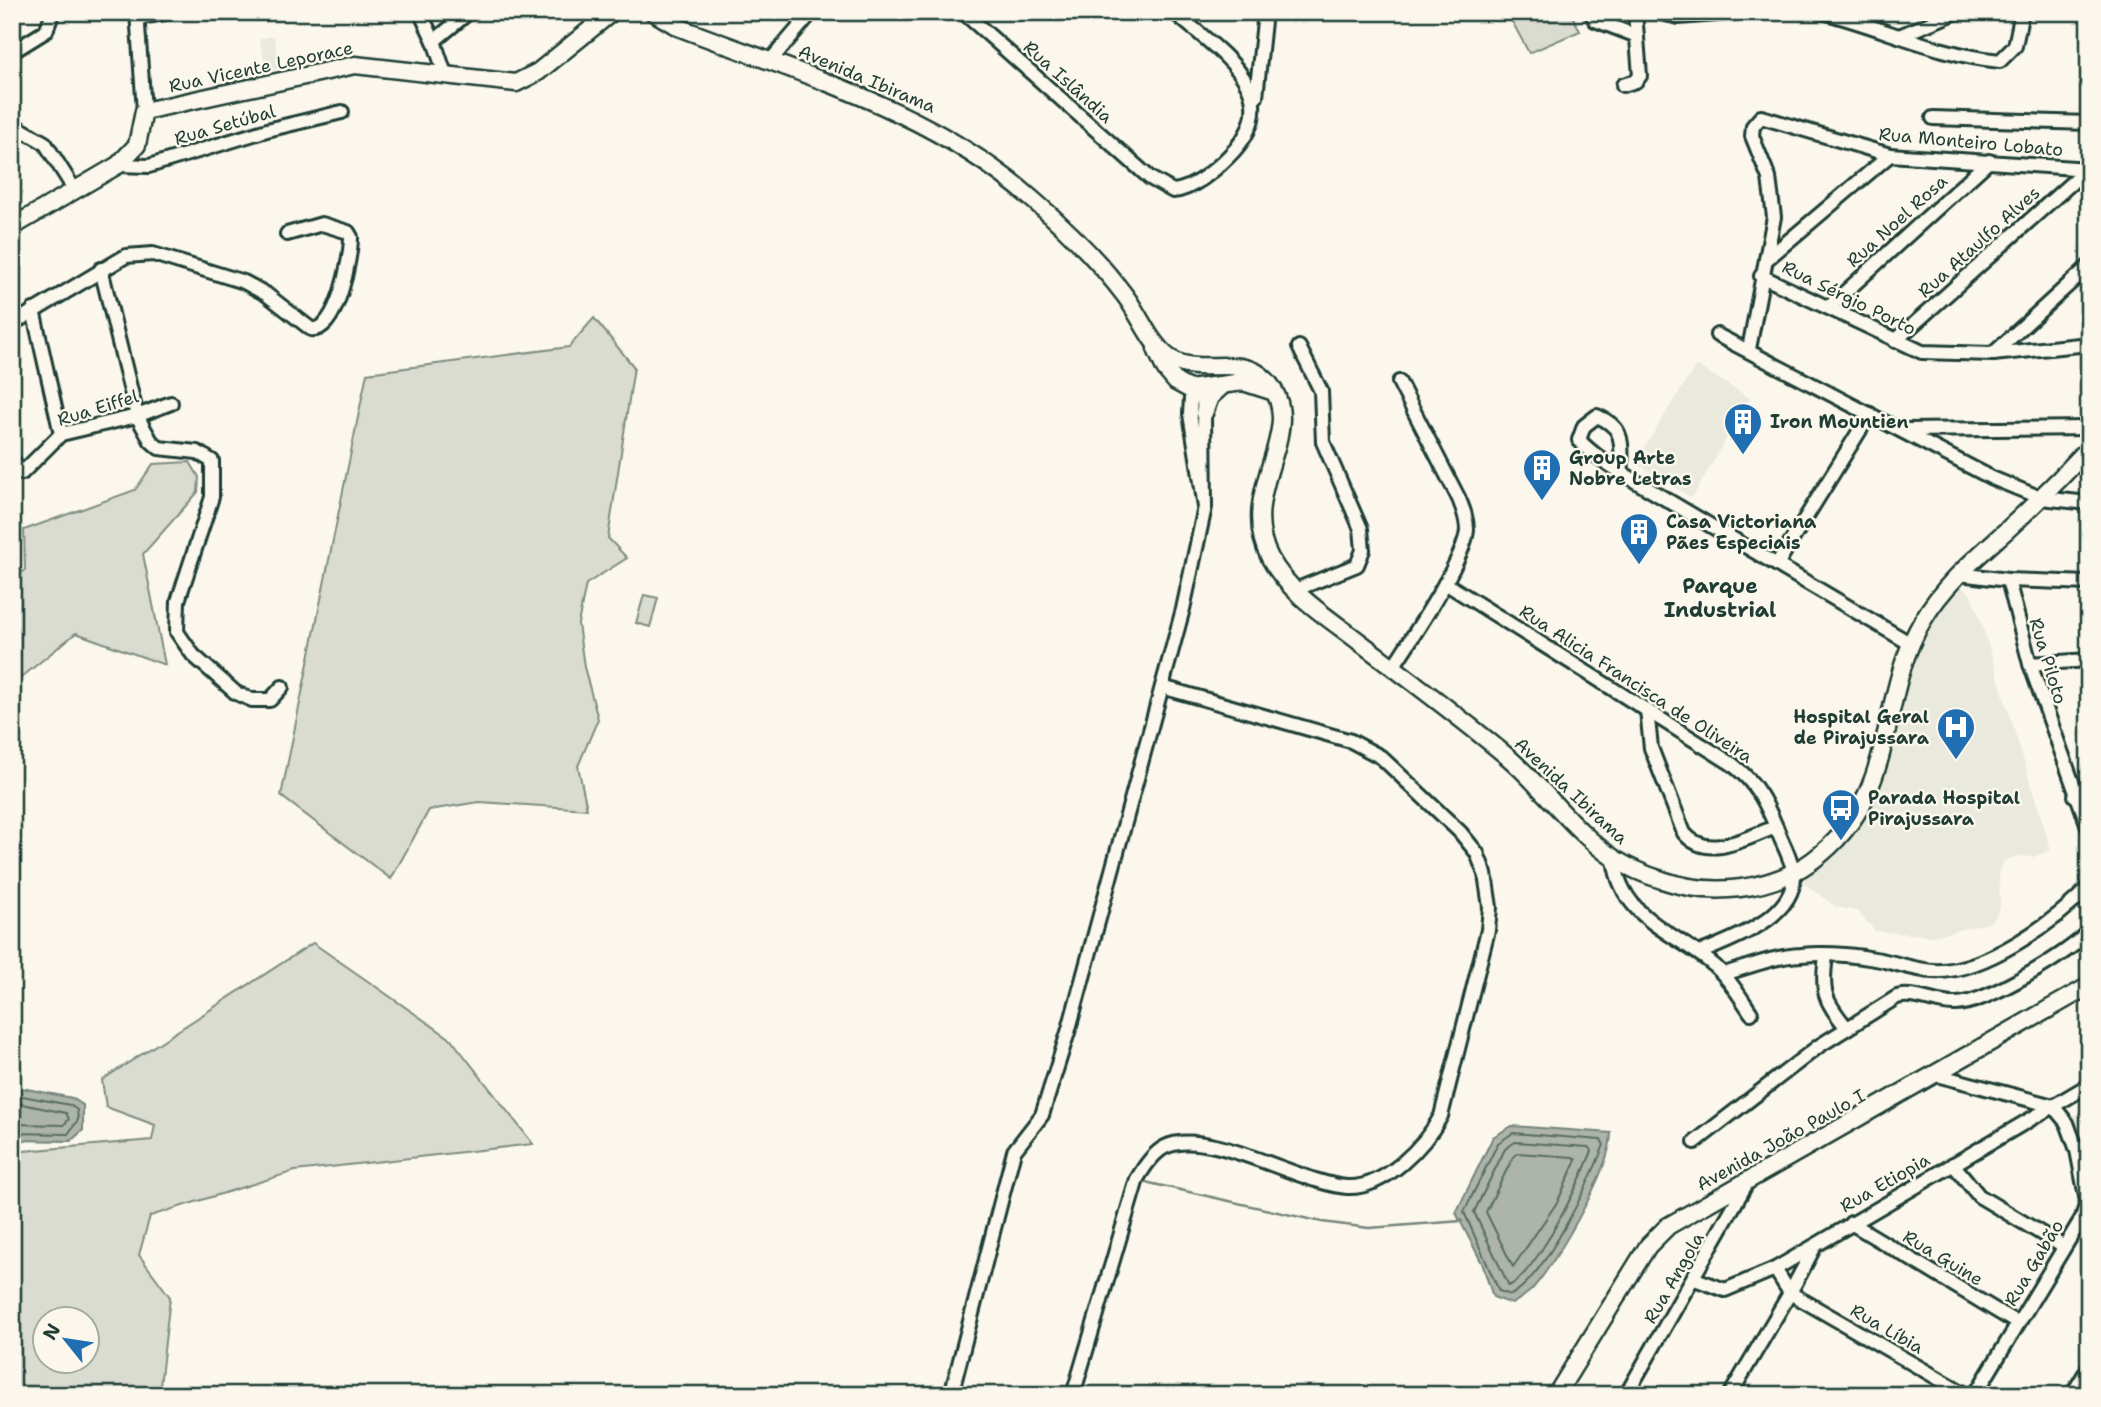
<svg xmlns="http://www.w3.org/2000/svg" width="2101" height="1407" font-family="'Shantell Sans',sans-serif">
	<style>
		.built { fill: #eae9de }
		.green { fill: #dbdcd1; stroke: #7d8c82; stroke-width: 2; fill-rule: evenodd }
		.water { fill: #adb4aa; stroke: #74847b; stroke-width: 2 }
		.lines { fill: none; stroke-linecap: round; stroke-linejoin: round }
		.shore { stroke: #586d63; stroke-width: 2 }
		.stream { stroke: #74847b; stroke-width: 2.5 }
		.minor-casing { stroke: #1f3d34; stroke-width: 18 }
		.major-casing { stroke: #1f3d34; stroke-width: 21 }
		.minor { stroke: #fbf7ec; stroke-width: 12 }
		.major { stroke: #fbf7ec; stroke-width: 16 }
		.labels { text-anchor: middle; stroke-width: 5; stroke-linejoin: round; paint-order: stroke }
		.street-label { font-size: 18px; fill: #1f3d34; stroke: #fbf7ec }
		.poi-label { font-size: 18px; font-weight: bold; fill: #1f3d34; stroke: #fbf7ec; text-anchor: start }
		.quarter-label { font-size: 21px; font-weight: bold; fill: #1f3d34; stroke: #fbf7ec }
	</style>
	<rect width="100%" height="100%" fill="#fbf7ec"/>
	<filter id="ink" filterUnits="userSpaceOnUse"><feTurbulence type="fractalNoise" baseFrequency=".0143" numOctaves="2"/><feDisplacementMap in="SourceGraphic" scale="14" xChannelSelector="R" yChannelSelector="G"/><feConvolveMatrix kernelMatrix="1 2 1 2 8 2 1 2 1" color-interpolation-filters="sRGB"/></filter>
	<g filter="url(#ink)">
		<g class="built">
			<path d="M274 36 280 69 267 70 259 39Z"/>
			<path d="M1696 365 1750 398 1692 498 1635 463Z"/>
			<path d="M1960 586 1970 593 1979 615 2051 850 2033 857 2018 856 2004 861 1999 871 2000 906 1996 916 1988 923 1933 936 1875 931 1857 911 1836 907 1802 882 1840 850 1872 804 1885 772 1914 652 1937 609Z"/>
			<path d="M2089 1113V1186L2074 1115Z"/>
		</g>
		<g class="green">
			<path d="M1507 12H1570L1580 31 1529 53Z"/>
			<path d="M594 318 634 367 608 538 627 558 586 584 578 624 584 667 598 719 578 766 587 809 479 802 429 810 391 879 281 796 367 373 569 347Z"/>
			<path d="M190 462 199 477 198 492 143 554 165 665 76 633 12 685V580L25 570 24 530 135 490 153 464Z"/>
			<path d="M644 595 658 598 650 627 636 623Z"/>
			<path d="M313 943 451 1039 533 1144 295 1171 150 1216 139 1255 170 1297 159 1395H12V1152L152 1140 155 1125 106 1107 102 1080ZM46 1320H88V1362H46Z"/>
		</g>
		<g class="water">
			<path d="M12 1086 72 1098 83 1105V1130L71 1141 12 1140Z"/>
			<path d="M1512 1126 1611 1133C1611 1169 1558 1258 1534 1287 1529 1294 1519 1299 1512 1304L1493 1297 1482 1263 1456 1213 1493 1137Z"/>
		</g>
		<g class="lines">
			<g class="shore">
				<path d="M12 1094 70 1105 77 1110 78 1120 68 1134 12 1133"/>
				<path d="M12 1102 66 1113 69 1119 64 1125 12 1124"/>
				<path d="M1513 1133 1601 1140 1604 1145C1589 1183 1545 1277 1511 1295L1499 1291 1464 1212 1498 1143Z"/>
				<path d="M1515 1142 1588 1147 1592 1151C1579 1183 1538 1271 1509 1286L1474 1212 1505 1149Z"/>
				<path d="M1518 1153 1573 1157 1576 1160 1558 1201 1513 1267 1486 1212 1513 1157Z"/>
			</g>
			<path class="stream" d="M1145 1182 1322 1222 1369 1228 1462 1221"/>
			<defs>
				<g id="minor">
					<path d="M137 12 144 111"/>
					<path d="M420 12 434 41 445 74"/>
					<path d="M963 12 1150 178 1173 191C1191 190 1214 171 1227 158 1292 95 1222 54 1174 12"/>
					<path d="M1591 12 1595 20 1637 36"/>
					<path d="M1655 12 1679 17 1743 12"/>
					<path d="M1822 12C1882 27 1938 55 2000 61L2015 46 2022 12"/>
					<path d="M137 18 171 12"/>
					<path d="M1899 36 1957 12"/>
					<path d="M434 41 469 12"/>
					<path d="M12 52 46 31 53 12"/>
					<path d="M771 60 812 12"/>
					<path d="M1623 85 1636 81 1640 76 1635 12"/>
					<path d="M1256 97 1265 12"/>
					<path d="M1933 118 2089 123"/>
					<path d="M12 124 45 143 74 189"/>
					<path d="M118 165 149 166 267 130 342 112"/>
					<path d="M1766 260 1890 155"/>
					<path d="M101 269 137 416 151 441 159 448 197 452 212 461V497L178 601 177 632 193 655 236 693 252 700H270L282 687"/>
					<path d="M1761 276 1922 352 1993 354 2089 344"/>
					<path d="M1830 306 1989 161"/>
					<path d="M33 310 61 434"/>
					<path d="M12 324 126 256 153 254 244 282 266 294 311 329C337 333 351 258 351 237L348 232 322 224 287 234"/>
					<path d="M1717 335 1992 478 2041 498 2089 503"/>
					<path d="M1895 341 2087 169"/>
					<path d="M1749 349 1774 217 1769 178 1752 136 1753 126 1761 117 1890 155 2089 169"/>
					<path d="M1993 354 2089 266"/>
					<path d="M1904 430 2089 428"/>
					<path d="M12 460 22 473 61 434 137 416 171 403"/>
					<path d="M1622 473C1620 443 1627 429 1597 416L1584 426 1579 440C1595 457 1616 469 1635 481L1911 644"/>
					<path d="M1777 564 1870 414"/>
					<path d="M1959 574 2008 580 2089 583"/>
					<path d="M2008 580 2030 664 2089 829"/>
					<path d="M1445 583 1732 764C1758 784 1767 805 1779 834 1784 847 1793 862 1794 875 1794 919 1730 940 1699 953"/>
					<path d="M1295 590 1357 565 1363 550 1361 529 1323 442 1321 391 1299 347"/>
					<path d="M2030 664 2089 660"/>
					<path d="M1393 667C1411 639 1465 559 1467 530 1467 518 1463 509 1459 499L1399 382"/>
					<path d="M1647 710 1651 748 1684 833C1708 862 1747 837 1776 827"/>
					<path d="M2075 796 2089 782"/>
					<path d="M1614 859C1621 917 1670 930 1710 962 1727 975 1739 995 1751 1013"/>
					<path d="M1826 956C1821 992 1824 1000 1847 1028"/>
					<path d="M1724 974C1748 967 1775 956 1801 955 1824 953 1852 955 1875 959 1894 962 1914 970 1933 971 1983 974 2056 921 2089 887"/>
					<path d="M1937 1075 2053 1106 2067 1123 2077 1150 2087 1202 2082 1218 1975 1395"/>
					<path d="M1695 1142 1819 1046 1897 997C1916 992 1937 1005 1956 1004 1988 1003 2066 954 2089 932"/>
					<path d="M1953 1164 1979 1196 2064 1247"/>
					<path d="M1851 1223 2017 1323"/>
					<path d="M1814 1248 1790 1293 1967 1395"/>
					<path d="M1695 1279 1725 1290 1775 1269 2089 1085"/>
					<path d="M951 1395 1014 1151 1042 1115 1069 1029 1183 609 1205 507 1204 413 1203 401 1198 390 1191 398 1190 414 1205 507"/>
					<path d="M1073 1395 1137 1179C1144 1167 1153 1153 1165 1147 1207 1126 1301 1184 1347 1187 1385 1189 1425 1145 1441 1116L1488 930 1490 907 1485 874 1477 853 1460 832 1381 757 1351 741 1162 687"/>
					<path d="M1626 1395 1748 1181"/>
					<path d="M1730 1395 1790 1293 1775 1269"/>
					<path d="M2072 1395 2089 1367"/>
				</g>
				<g id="major">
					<path d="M653 12 678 27C802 75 930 109 1032 199 1066 228 1099 261 1126 297 1140 316 1149 341 1167 356 1195 379 1240 352 1266 380 1312 429 1234 490 1270 558 1290 595 1329 618 1361 643 1411 681 1462 718 1509 758 1545 789 1575 833 1615 859 1629 868 1646 875 1662 880 1711 897 1770 891 1812 861 1901 796 1875 701 1923 620 1944 584 1977 557 2008 529 2036 503 2063 476 2089 448"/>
					<path d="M12 227 118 165 137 145 144 111 355 65 516 83 538 72 612 12"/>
					<path d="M1156 349 1165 369 1176 382 1189 389 1243 382 1271 391"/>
					<path d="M1204 413 1210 397 1222 386"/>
					<path d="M1556 1395 1648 1246 1668 1226 2089 986"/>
				</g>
			</defs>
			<use href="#minor" class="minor-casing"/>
			<use href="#major" class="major-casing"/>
			<use href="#minor" class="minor"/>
			<use href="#major" class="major"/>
		</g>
	</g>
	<defs>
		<symbol id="building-pin" viewBox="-11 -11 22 30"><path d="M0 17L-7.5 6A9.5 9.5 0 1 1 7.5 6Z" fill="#1f6fb2" stroke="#fbf7ec"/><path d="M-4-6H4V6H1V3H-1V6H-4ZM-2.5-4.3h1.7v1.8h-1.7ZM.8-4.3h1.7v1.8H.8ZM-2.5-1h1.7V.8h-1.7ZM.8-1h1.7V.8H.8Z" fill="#fff"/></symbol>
		<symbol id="hospital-pin" viewBox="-11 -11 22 30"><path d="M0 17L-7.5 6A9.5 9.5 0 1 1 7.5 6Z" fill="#1f6fb2" stroke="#fbf7ec"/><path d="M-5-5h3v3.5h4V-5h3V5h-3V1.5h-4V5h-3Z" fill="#fff"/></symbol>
		<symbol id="bus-pin" viewBox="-11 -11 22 30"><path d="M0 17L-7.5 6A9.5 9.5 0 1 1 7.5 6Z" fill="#1f6fb2" stroke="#fbf7ec"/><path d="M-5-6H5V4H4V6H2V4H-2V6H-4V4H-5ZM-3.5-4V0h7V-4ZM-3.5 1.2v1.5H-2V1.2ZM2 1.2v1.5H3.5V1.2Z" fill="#fff"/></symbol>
	</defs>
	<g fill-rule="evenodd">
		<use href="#building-pin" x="1721" y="400" width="44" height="60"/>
		<use href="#building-pin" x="1520" y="446" width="44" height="60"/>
		<use href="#building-pin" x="1617" y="510" width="44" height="60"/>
		<use href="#hospital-pin" x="1934" y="705" width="44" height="60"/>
		<use href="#bus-pin" x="1819" y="786" width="44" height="60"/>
	</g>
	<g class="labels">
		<g class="street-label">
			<text transform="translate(261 67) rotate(-12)" y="6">Rua Vicente Leporace</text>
			<text transform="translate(867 79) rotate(23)" y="6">Avenida Ibirama</text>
			<text transform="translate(1068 82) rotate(42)" y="6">Rua Islândia</text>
			<text transform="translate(225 125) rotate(-16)" y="6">Rua Setúbal</text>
			<text transform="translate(1971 142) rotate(5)" y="6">Rua Monteiro Lobato</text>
			<text transform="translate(1897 221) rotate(-42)" y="6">Rua Noel Rosa</text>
			<text transform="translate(1979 242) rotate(-42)" y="6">Rua Ataulfo Alves</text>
			<text transform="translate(1849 298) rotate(26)" y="6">Rua Sérgio Porto</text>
			<text transform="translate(98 408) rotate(-17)" y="6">Rua Eiffel</text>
			<text transform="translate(2048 661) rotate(73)" y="6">Rua Piloto</text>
			<text transform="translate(1636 684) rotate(33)" y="6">Rua Alicia Francisca de Oliveira</text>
			<text transform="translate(1571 791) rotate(43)" y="6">Avenida Ibirama</text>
			<text transform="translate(1781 1140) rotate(-29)" y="6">Avenida João Paulo I</text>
			<text transform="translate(1885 1183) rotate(-30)" y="6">Rua Etiopia</text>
			<text transform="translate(1943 1258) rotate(31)" y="6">Rua Guine</text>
			<text transform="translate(2034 1263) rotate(-59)" y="6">Rua Gabão</text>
			<text transform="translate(1674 1278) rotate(-60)" y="6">Rua Angola</text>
			<text transform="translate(1887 1329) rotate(30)" y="6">Rua Líbia</text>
		</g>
		<g class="poi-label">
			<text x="1770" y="428">Iron Mountien</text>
			<text x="1569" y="464">Group Arte<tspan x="1569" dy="21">Nobre Letras</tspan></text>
			<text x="1666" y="528">Casa Victoriana<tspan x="1666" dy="21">Pães Especiais</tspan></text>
			<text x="1929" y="723" text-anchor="end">Hospital Geral<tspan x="1929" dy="21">de Pirajussara</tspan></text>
			<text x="1868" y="804">Parada Hospital<tspan x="1868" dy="21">Pirajussara</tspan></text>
		</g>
		<g class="quarter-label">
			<text x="1720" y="593">Parque<tspan x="1720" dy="24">Industrial</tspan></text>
		</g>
	</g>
	<rect width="2101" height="1407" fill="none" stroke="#fbf7ec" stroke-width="42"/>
	<rect x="21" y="21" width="2059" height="1365" fill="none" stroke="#1f3d34" stroke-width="2.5" filter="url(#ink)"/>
	<g transform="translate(66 1340) rotate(300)"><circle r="33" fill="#fbf7ec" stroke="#a3ada2" stroke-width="2"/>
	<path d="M0-5L12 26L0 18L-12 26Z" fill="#1f6fb2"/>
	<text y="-10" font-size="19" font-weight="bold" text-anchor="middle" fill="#1f3d34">N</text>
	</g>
</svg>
